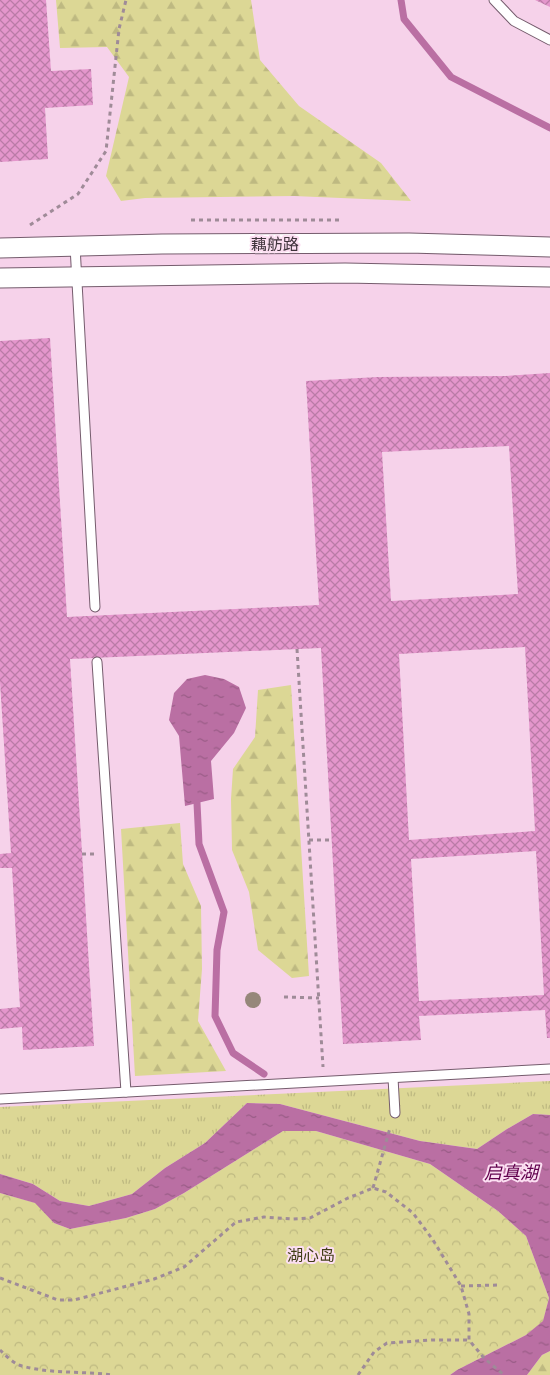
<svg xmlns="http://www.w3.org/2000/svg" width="550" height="1375" font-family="'Open Sans','Noto Sans SC',sans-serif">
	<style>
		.built { fill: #f6d2ea }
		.grass { fill: url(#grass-tufts) }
		.forest { fill: url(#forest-firs) }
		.park { fill: url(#park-crowns) }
		.water { fill: url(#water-ripples) }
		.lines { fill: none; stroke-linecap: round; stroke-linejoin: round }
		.stream { stroke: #ba6fa3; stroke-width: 7 }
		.building { fill: url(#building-cross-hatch); fill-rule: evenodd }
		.lane-casing { stroke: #755c6d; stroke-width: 11 }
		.street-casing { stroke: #755c6d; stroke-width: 21 }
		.path { stroke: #9f8b98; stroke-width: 3; stroke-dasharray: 4 4; stroke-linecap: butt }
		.lane { stroke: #fff; stroke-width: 9 }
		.street { stroke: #fff; stroke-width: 19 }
		.tree { fill: #96877a }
		.labels { text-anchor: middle; stroke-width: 4; stroke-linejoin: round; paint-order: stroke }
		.street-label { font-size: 16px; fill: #3f333b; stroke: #fcdff2 }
		.park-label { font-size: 16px; fill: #423f17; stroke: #fcdff2 }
		.water-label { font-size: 18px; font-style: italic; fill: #61004d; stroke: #fcdff2 }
	</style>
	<defs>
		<pattern id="grass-tufts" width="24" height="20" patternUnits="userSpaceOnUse" patternTransform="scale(1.25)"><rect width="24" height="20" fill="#dcd795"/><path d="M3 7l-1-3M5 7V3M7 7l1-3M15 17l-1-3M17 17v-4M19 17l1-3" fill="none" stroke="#beb981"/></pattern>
		<pattern id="forest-firs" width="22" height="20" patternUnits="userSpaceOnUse" patternTransform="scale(1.25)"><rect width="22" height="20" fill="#dcd795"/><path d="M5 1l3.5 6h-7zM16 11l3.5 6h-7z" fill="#beb981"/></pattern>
		<pattern id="park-crowns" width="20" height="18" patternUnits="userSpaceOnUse" patternTransform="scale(1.25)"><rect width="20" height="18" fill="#dcd795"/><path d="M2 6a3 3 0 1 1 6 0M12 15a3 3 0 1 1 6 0" fill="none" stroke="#beb981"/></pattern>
		<pattern id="water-ripples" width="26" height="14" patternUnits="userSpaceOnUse" patternTransform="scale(1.25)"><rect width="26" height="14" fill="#ba6fa3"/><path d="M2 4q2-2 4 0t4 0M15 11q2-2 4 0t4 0" fill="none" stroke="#995c86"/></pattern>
		<pattern id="building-cross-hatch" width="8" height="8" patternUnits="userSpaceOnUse" patternTransform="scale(1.25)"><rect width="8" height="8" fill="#e496cc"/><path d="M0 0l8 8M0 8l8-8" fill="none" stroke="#ba7ba7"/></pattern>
	</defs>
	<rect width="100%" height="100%" fill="#fcdff2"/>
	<rect class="built" x="0" y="0" width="550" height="1375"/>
	<path class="grass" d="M550 1081V1115L533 1114 507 1129 477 1149 420 1141 280 1104 247 1103 205 1143 165 1168 132 1194 89 1206 60 1201 33 1184 0 1174V1107Z"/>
	<g class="forest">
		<path d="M56 0H251L260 60 299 106 381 163 411 201 294 196 145 198 121 201 106 176 129 77 107 47 60 48Z"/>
		<path d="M291 685 309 976 292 978 258 950 249 892 232 850 231 799 233 769 255 737 258 690Z"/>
		<path d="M180 823 183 864 201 906 202 969 198 1021 226 1071 135 1076 121 829Z"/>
		<path d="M550 1351V1375H527L542 1355Z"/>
	</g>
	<path class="park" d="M283 1131H316L430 1164 498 1211 526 1236 549 1298 543 1322 526 1335 457 1370 450 1375H0V1193L36 1203 54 1223 70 1229 126 1218 155 1209 184 1193Z"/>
	<g class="water">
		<path d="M205 675 224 679 239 687 246 708 234 733 211 761 214 799 185 806 179 736 169 720 174 693 187 679Z"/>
		<path d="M247 1103 280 1104 420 1141 477 1149 507 1129 533 1114 550 1115V1351L542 1355 527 1375H450L457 1370 526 1335 543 1321 549 1298 526 1236 498 1211 430 1164 316 1131H283L184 1193 155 1209 126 1218 70 1229 54 1223 35 1203 0 1193V1174L33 1184 60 1201 89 1206 132 1194 165 1168 205 1143Z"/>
	</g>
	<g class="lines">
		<g class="stream">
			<path d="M401 0 404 19 451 77 550 128"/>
			<path d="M197 803 199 844 224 912 217 950 215 1016 233 1053 264 1074"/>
		</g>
	</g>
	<g class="building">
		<path d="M0 0H46L51 71 91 69 93 105 45 108 48 159 0 162Z"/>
		<path d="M535 0H550V7Z"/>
		<path d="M50 338 67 617 319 605 306 381 378 377 505 376 550 373V1038H547L545 1010 419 1016 421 1040 343 1044 321 648 70 659 94 1046 23 1050 22 1027 0 1029V1009L20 1007 12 868H0V854L11 853 0 682V341ZM509 446 518 594 391 601 382 452ZM525 647 535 831 409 840 399 654ZM536 851 544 995 419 1001 411 859Z"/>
	</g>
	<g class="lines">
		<defs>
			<g id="lane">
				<path d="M494 0 514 21 550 40"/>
				<path d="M75 246 95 607"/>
				<path d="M97 662 126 1092"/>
				<path d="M393 1078 395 1113"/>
				<path d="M0 1099 550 1069"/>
			</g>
			<g id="street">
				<path d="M0 248 162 244 409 243 550 247"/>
				<path d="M0 278 345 273 550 277"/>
			</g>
		</defs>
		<use href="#lane" class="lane-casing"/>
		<use href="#street" class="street-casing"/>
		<g class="path">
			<path d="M191 220H339"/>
			<path d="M30 225 78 194 106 151 119 29 126 0"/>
			<path d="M297 649 323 1067"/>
			<path d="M309 840H332"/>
			<path d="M82 854H94"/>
			<path d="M284 997 319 998"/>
			<path d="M373 1188 390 1128"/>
			<path d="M0 1278 58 1300H74L154 1279 184 1267 236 1222 264 1217 292 1219 310 1218 348 1198 373 1188 386 1192 413 1213 433 1240 461 1286 469 1314V1340L484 1358 504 1375"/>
			<path d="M461 1286 499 1285"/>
			<path d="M0 1350C6 1356 14 1364 22 1366 52 1374 83 1371 113 1375"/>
			<path d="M358 1375 374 1352 387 1343 432 1340H469"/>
		</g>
		<use href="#lane" class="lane"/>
		<use href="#street" class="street"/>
	</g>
	<circle class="tree" cx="253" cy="1000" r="8"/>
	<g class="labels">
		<g class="street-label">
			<text x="275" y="250">藕舫路</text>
		</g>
		<g class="park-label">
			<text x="311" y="1261">湖心岛</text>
		</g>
		<g class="water-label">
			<text x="511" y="1179">启真湖</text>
		</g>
	</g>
</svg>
